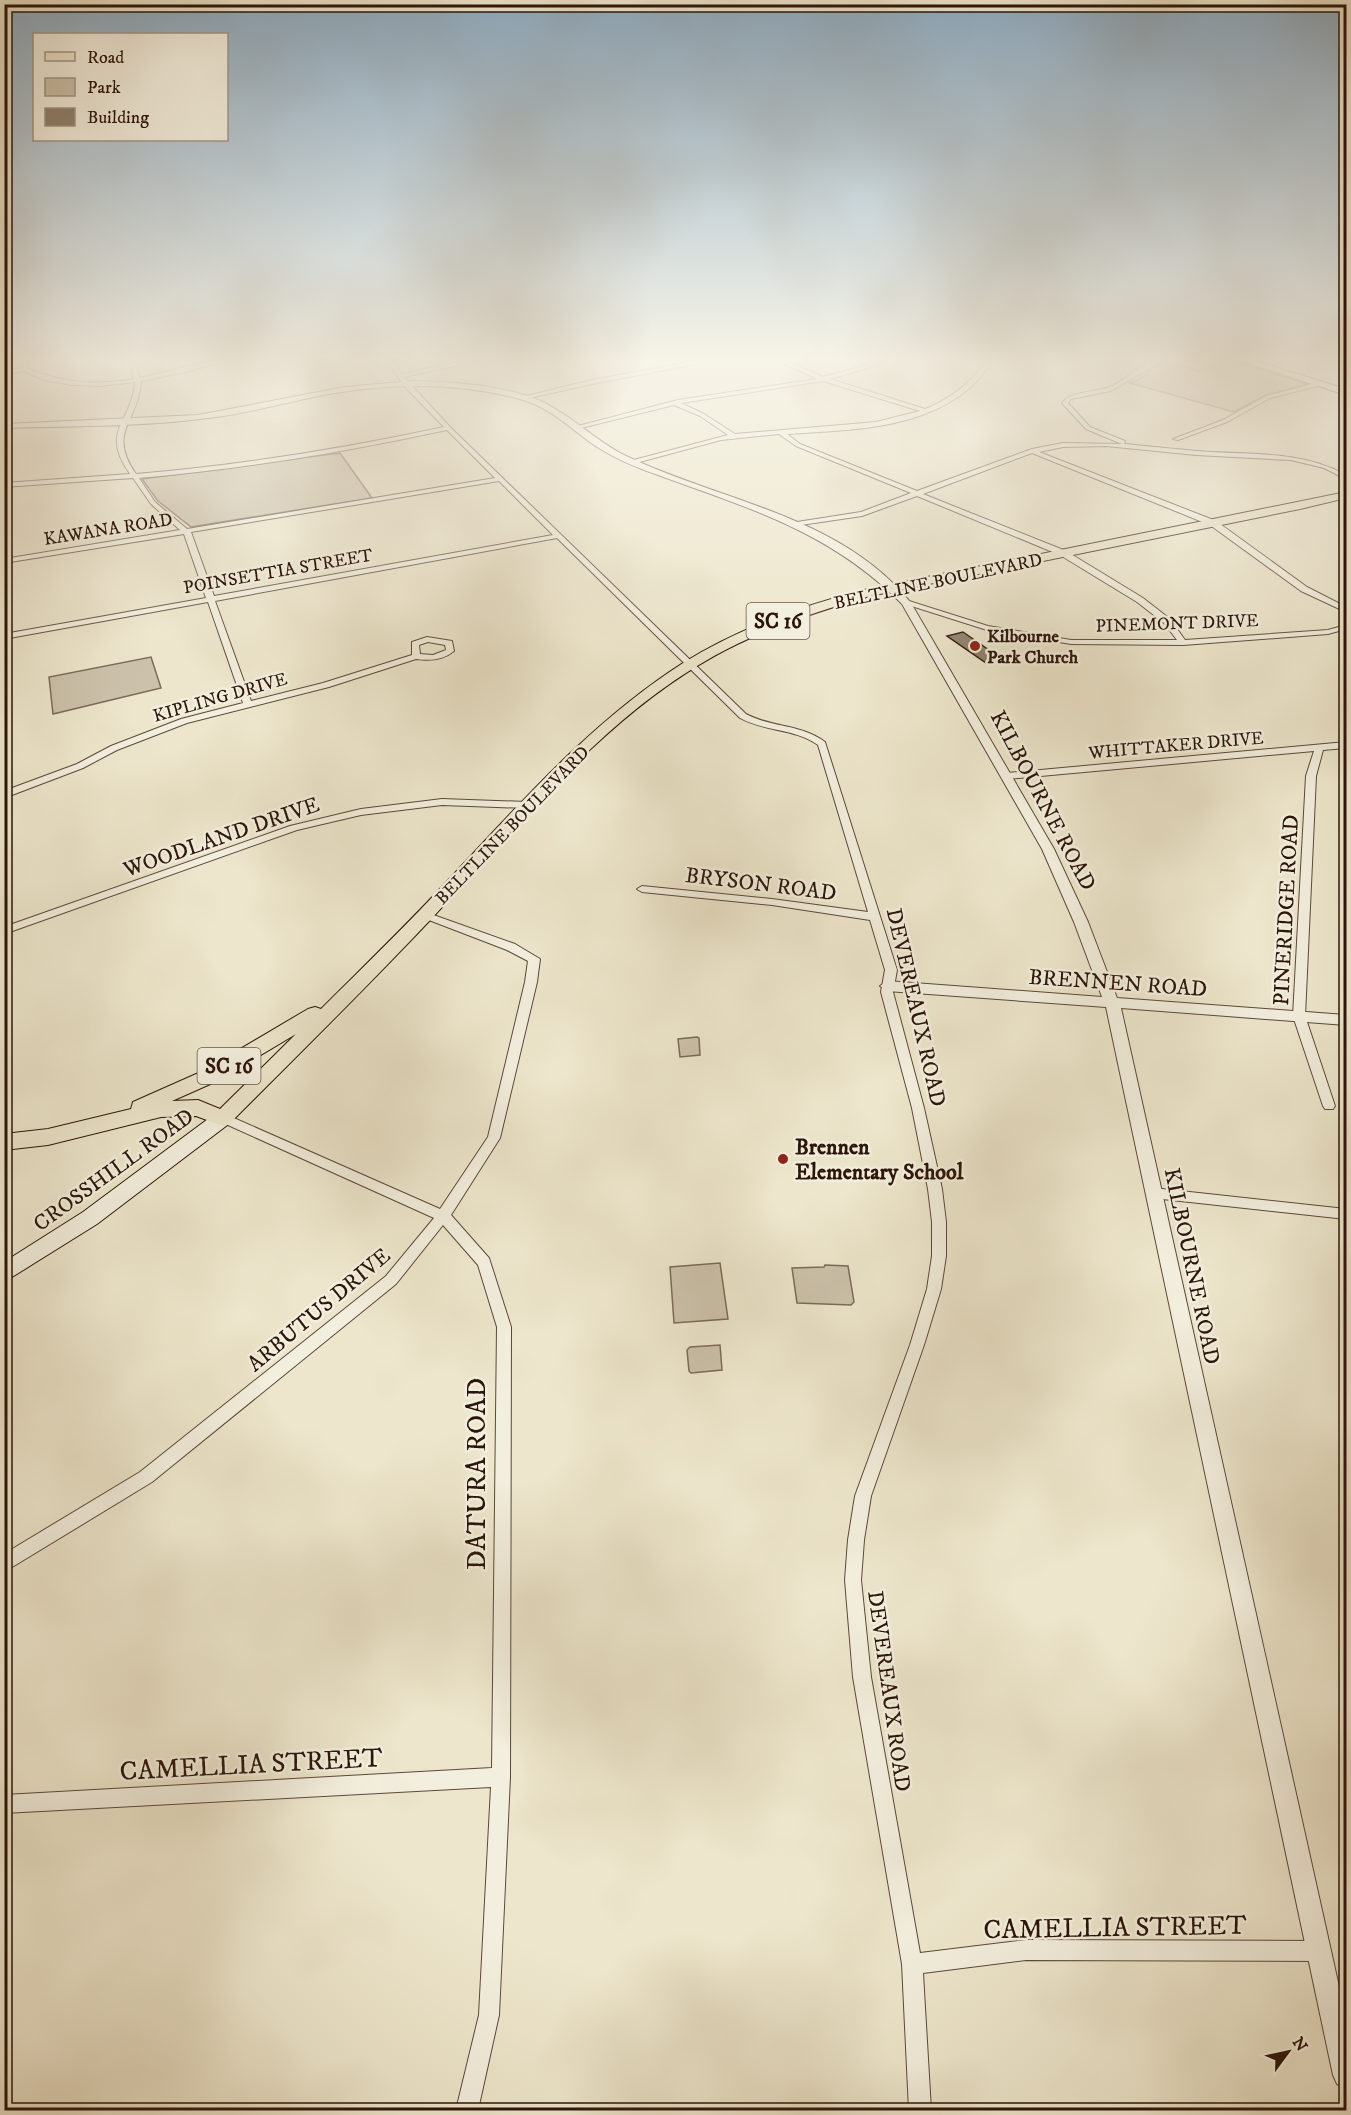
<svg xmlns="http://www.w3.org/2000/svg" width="1351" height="2115" font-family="'IM FELL DW Pica',serif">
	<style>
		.green { fill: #ccc2ab; stroke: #7c6b5a; stroke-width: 1.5 }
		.building { fill: #90816e; stroke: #2b1409; stroke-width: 1.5 }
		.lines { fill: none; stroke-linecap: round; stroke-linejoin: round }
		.minor-casing { stroke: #5c483a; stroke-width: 2 }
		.tertiary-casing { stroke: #5c483a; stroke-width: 2 }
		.secondary-casing { stroke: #2b1409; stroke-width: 2 }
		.primary-casing { stroke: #2b1409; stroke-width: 2 }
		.minor { fill: #f3efde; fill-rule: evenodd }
		.tertiary { fill: #f3efde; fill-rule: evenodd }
		.secondary { fill: #f3efde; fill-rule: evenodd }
		.primary { fill: #ede6cc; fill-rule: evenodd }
		.poi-dot { fill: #8f2418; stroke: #f3efde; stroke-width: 2 }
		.labels { text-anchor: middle; stroke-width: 5; stroke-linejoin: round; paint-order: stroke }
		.far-street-label { font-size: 18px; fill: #2b1409; stroke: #f3efde }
		.far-poi-label { font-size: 18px; font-weight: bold; fill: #2b1409; stroke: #f3efde; text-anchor: start }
		.shield { fill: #f3efde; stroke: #675649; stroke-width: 1.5 }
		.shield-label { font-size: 21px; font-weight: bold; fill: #2b1409 }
		.street-label { font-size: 22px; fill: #2b1409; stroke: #f3efde }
		.poi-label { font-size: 22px; font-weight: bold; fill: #2b1409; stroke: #f3efde; text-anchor: start }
		.near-street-label { font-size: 27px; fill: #2b1409; stroke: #f3efde }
	</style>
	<rect width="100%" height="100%" fill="#ede6cc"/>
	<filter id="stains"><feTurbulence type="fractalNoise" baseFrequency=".00333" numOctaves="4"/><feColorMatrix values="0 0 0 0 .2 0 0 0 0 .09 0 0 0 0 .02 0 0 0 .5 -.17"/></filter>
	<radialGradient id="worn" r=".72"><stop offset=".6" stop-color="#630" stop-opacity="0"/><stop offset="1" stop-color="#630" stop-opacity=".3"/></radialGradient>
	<g class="green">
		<path d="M1229 360 1307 384 1262 397 1234 412 1130 383 1145 376 1150 367 1165 361 1199 371Z"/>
		<path d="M340 453 372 498 191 527 158 501 142 479Z"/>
		<path d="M151 657 161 688 53 714 49 677Z"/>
		<path d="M697 1037 699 1038 700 1055 680 1057 678 1039Z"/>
		<path d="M720 1263 728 1319 674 1323 670 1267Z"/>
		<path d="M825 1265 848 1266 854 1302 851 1305 797 1303 792 1268 824 1267Z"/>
		<path d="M720 1345 722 1370 691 1373 689 1371 687 1350 690 1347Z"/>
	</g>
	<path class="building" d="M963 632 989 650 1000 659 986 663 947 636Z"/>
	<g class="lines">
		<defs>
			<g id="minor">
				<path d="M25 357H31L27 368C63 384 96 385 134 379L131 370C136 360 140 357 151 357L140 363 137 370 140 378 227 357H238L186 372 141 381C139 422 106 431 136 474 240 465 342 449 444 427L405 387 384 357H390L402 374 481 357H494L404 377 450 427 746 714C772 728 801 724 825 742L897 970 893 992 924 1108 942 1189 946 1222V1256L941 1289 924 1345 871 1496 864 1540 861 1580 871 1677 920 1953 1026 1940 1320 1941 1327 1944 1330 1951 1327 1958 1320 1961 1026 1960 923 1973 931 2110H909L902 1964 853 1677 845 1580 848 1540 855 1496 910 1345 927 1289 932 1256V1222L928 1189 912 1108 881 992 885 970 870 920 772 905 642 892 637 889 642 886 772 899 868 912 818 745C795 728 765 732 740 718L557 538 215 601 251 701 323 683 412 655V642L427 637 452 641 454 651C443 660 430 661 416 659L329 687 187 723 117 750 83 768 4 798V791L77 764 111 746 181 719 243 703 208 602 4 639V634L206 598 184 534 4 563V559L180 530 151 504 133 478 4 487V483L130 474C99 430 132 423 135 382L99 386 72 385 44 380 23 371 4 375V371L22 368ZM447 430 495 478 187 529 155 502 139 478C243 469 345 452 447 430ZM499 481 553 535 214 596 191 532ZM428 642 445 645 446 650 433 655 420 654 419 645Z"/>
				<path d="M717 357H732L592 384 525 399 522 397 592 380Z"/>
				<path d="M770 357H779L823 377 863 366 880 357H888L867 368 830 379 925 409C955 397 970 382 990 357H996C988 367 981 378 972 386 923 430 849 430 787 434L800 444 917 491 1032 449 1063 443 1122 444 1086 429 1062 403C1072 390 1095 393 1110 387 1130 378 1146 357 1169 357L1111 391 1071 399 1068 403 1090 427 1125 441 1124 444C1148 446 1173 449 1197 451 1248 455 1301 450 1346 475V479L1324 468 1291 460 1196 455 1106 446 1063 447 1039 452 1216 521 1307 587 1346 607V612L1301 591 1210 525 1032 453 923 494 1066 551 1143 598 1170 619 1185 640 1328 630 1346 625V629L1328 634 1183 645 1071 644 987 630 902 603 909 601 988 626 1071 640H1177L1164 623 1137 602 1060 555 917 496 862 516 794 526V522H797L861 512 911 493 796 446 779 434 721 440 632 464 630 463V461L728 435 700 416 674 405 577 429 574 427 678 400 817 379ZM823 381 920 411 876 422 735 434 704 414 681 403Z"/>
				<path d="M1320 382 1322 385 1270 398 1227 422 1178 440 1173 439 1223 420 1266 396Z"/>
				<path d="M1346 742V748L1323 750 1316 776 1305 1016 1335 1106 1333 1109H1325L1323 1106 1293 1016 1306 776 1314 751 1007 779 1002 776 1007 773Z"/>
				<path d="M442 799 527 802 532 805 527 808 442 805 361 815 297 830 4 934V927L290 826 361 809Z"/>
				<path d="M425 912 515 944 540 959 537 982 500 1138 451 1215 489 1258 511 1327 510 1777 499 2015 478 2110H456L479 2015 491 1787 4 1813V1795L492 1768 497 1327 478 1265 443 1225 396 1284 152 1482 4 1572V1554L140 1472 386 1276 434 1218 219 1121 217 1118 219 1115H227L440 1209 488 1137 525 982 528 961 507 950 421 917 420 915 421 913Z"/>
				<path d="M1153 1188 1346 1209V1219L1153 1198 1148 1197 1146 1193 1148 1189Z"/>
			</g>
			<path id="tertiary" d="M412 381C452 382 495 384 533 398 568 411 593 440 626 456 722 502 840 515 911 603L1054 849 1088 922 1117 998 1346 1015V1025L1121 1008 1346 2018V2088L1337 2084 1333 2075 1106 1007 887 991 880 986 887 981 1102 997 1074 922 1042 849 902 604C831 532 751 509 658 475 637 468 616 459 597 447 572 430 550 407 520 399 458 382 392 383 329 394 291 401 254 412 216 417 146 427 75 426 4 428V424L198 415 345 387Z"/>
			<g id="secondary">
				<path d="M1228 357H1242L1346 389V395Z"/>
				<path d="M223 1111 230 1113 232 1118 230 1123 97 1224 4 1282V1262L83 1212 216 1113Z"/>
			</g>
			<path id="primary" d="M1346 492V498L1300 509 870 596C816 612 763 629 714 656 601 719 520 824 433 917 367 987 298 1055 230 1123L223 1126 196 1116 161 1117 48 1145 4 1150V1134L48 1129 131 1109 133 1102 203 1071 308 1009 315 1007 321 1009C365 965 410 922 452 876 524 799 594 720 683 663 739 628 804 605 868 589ZM296 1034 220 1109 198 1100 172 1101 217 1081Z"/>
		</defs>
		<use href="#minor" class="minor-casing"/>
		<use href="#tertiary" class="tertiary-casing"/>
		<use href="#secondary" class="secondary-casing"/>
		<use href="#primary" class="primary-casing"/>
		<use href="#minor" class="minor"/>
		<use href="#tertiary" class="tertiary"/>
		<use href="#secondary" class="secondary"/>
		<use href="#primary" class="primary"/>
	</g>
	<linearGradient id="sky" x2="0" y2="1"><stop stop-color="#8facc2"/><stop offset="0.55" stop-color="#f7f4e8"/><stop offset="1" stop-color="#f7f4e8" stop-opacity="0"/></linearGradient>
	<rect width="1351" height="654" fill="url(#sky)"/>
	<g class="poi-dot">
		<circle cx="975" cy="646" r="6"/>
		<circle cx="783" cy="1159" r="6"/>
	</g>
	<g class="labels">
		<g class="far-street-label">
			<text transform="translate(108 529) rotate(-9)" y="6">KAWANA ROAD</text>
			<text transform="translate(278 571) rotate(-10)" y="6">POINSETTIA STREET</text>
			<text transform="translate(938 581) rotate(-12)" y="6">BELTLINE BOULEVARD</text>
			<text transform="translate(1177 623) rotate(-2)" y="6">PINEMONT DRIVE</text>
			<text transform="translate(220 697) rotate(-16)" y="6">KIPLING DRIVE</text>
			<text transform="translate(1176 745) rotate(-5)" y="6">WHITTAKER DRIVE</text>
			<text transform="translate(512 825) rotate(-46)" y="6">BELTLINE BOULEVARD</text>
		</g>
		<g class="far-poi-label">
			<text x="987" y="642">Kilbourne<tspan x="987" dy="21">Park Church</tspan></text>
		</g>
		<g class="shield">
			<rect x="746.5" y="603" width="63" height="36" rx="4.5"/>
			<rect x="197.5" y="1048" width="63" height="36" rx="4.5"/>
		</g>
		<g class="shield-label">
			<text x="778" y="628">SC 16</text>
			<text x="229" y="1073">SC 16</text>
		</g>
		<g class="street-label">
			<text transform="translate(1044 800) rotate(62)" y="8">KILBOURNE ROAD</text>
			<text transform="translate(221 836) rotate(-19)" y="8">WOODLAND DRIVE</text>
			<text transform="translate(761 883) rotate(7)" y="8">BRYSON ROAD</text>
			<text transform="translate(1285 910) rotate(-87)" y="8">PINERIDGE ROAD</text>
			<text transform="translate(1118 982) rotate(4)" y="8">BRENNEN ROAD</text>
			<text transform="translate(917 1007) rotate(77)" y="8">DEVEREAUX ROAD</text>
			<text transform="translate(113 1169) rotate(-36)" y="8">CROSSHILL ROAD</text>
			<text transform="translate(1193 1266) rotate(78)" y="8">KILBOURNE ROAD</text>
			<text transform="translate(318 1309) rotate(-40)" y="8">ARBUTUS DRIVE</text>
			<text transform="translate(890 1691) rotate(82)" y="8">DEVEREAUX ROAD</text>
		</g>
		<g class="poi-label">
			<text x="795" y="1154">Brennen<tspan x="795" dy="25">Elementary School</tspan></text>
		</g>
		<g class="near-street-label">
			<text transform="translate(476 1474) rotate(-90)" y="9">DATURA ROAD</text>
			<text transform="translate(251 1764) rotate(-3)" y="9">CAMELLIA STREET</text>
			<text transform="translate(1115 1927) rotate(-1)" y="9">CAMELLIA STREET</text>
		</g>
	</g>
	<rect width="1351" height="2115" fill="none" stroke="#ede6cc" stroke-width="24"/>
	<rect x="6" y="6" width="1339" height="2103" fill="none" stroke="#2b1409" stroke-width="3"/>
	<rect x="12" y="12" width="1327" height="2091" fill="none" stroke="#2b1409" stroke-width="1.5"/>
	<rect x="33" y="33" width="195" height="108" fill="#f3efde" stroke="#a39789" stroke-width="1.5"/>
	<rect x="45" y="52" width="30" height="9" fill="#ede6cc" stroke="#a39789" stroke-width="1.5"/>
	<text x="87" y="63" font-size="18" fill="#2b1409">Road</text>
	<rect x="45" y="78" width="30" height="18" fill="#ccc2ab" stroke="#a39789" stroke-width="1.5"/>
	<text x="87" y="93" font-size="18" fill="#2b1409">Park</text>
	<rect x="45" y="108" width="30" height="18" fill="#90816e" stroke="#a39789" stroke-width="1.5"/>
	<text x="87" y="123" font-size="18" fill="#2b1409">Building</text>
	<g transform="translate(1288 2052) rotate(57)" stroke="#f3efde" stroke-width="4.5" paint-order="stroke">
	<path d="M0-4.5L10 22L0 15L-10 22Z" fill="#2b1409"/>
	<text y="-9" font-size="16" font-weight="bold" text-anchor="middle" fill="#2b1409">N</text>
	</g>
	<rect width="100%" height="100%" filter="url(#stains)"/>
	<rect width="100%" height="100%" fill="url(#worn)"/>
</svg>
